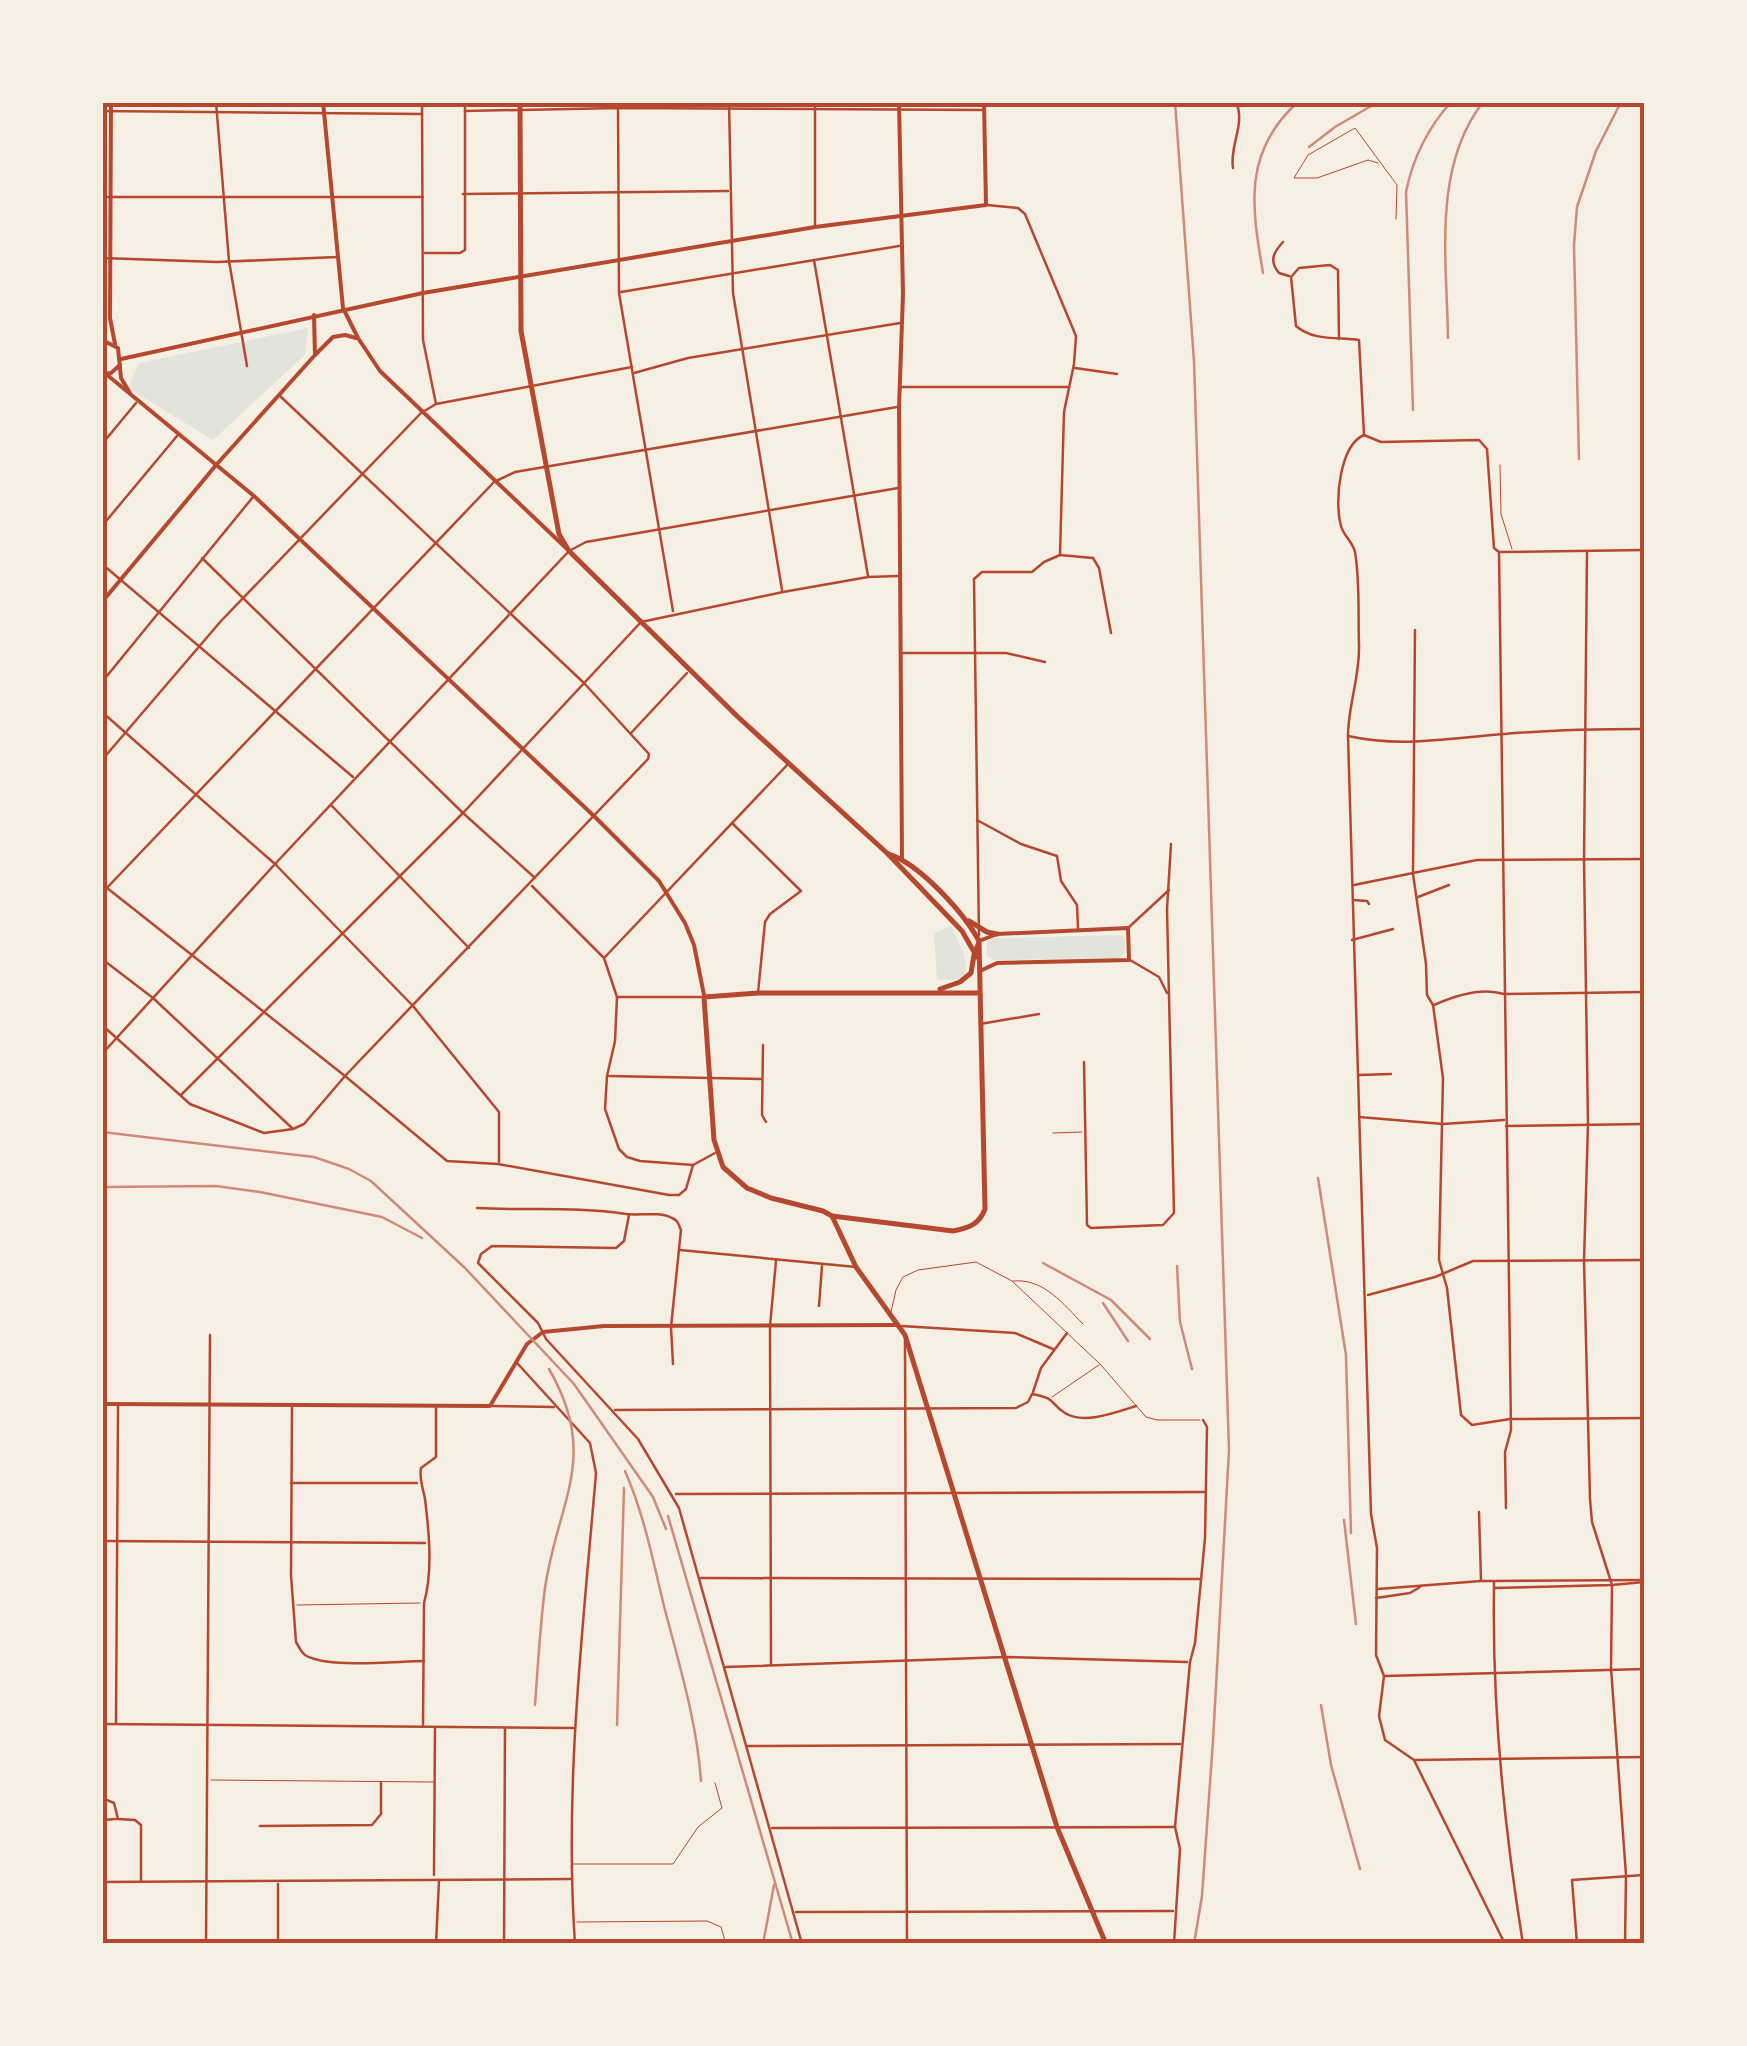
<svg xmlns="http://www.w3.org/2000/svg" width="1747" height="2046" font-family="Roboto,sans-serif">
	<style>
		.green { fill: #e2e4dc }
		.lines { fill: none; stroke-linecap: round; stroke-linejoin: round }
		.service { stroke: #b5482f; stroke-width: 1 }
		.minor { stroke: #b5482f; stroke-width: 2.5 }
		.tertiary { stroke: #b5482f; stroke-width: 4 }
		.secondary { stroke: #b5482f; stroke-width: 4 }
		.primary { stroke: #b5482f; stroke-width: 5 }
		.rail { stroke: #cf8b77; stroke-width: 2.5 }
		.neatline { fill: none; stroke: #b5482f; stroke-width: 4 }
	</style>
	<rect width="100%" height="100%" fill="#f6efe4"/>
	<g class="green">
		<path d="M308 328 305 355 213 440 128 388 139 363Z"/>
		<path d="M951 926 964 954 967 979 937 980 934 933Z"/>
		<path d="M1121 935 1125 940V953L1119 958 995 960 987 957V943L993 938Z"/>
	</g>
	<g class="lines">
		<g class="service">
			<path d="M1378 163 1368 160 1317 178H1294L1308 155 1355 128 1397 185 1396 219"/>
			<path d="M1500 465 1501 514 1512 549"/>
			<path d="M1053 1133 1082 1132"/>
			<path d="M1013 1281C1044 1278 1063 1304 1083 1324"/>
			<path d="M891 1312 896 1290 903 1277 918 1270 976 1262 1012 1281 1100 1364 1146 1417 1157 1420H1200"/>
			<path d="M1052 1397 1099 1365"/>
			<path d="M297 1605 420 1603"/>
			<path d="M211 1780 434 1782"/>
			<path d="M572 1864H673L698 1827 722 1808 715 1783"/>
			<path d="M577 1922 707 1921 721 1927 726 1944"/>
		</g>
		<g class="minor">
			<path d="M216 102 229 261 247 366"/>
			<path d="M422 102 423 340 436 404"/>
			<path d="M618 102 619 293 673 611"/>
			<path d="M729 102 733 293 782 590"/>
			<path d="M102 111 422 114"/>
			<path d="M465 111 618 108 982 110"/>
			<path d="M1233 168C1229 146 1246 124 1236 102"/>
			<path d="M463 194 728 191"/>
			<path d="M102 197H423"/>
			<path d="M987 205 1018 208 1025 214 1076 336 1074 364 1064 412 1060 554"/>
			<path d="M815 225V102"/>
			<path d="M1283 242C1273 253 1269 261 1279 273L1289 276"/>
			<path d="M425 253H460L465 250V102"/>
			<path d="M102 258 217 262 337 257"/>
			<path d="M814 260 868 576"/>
			<path d="M621 292 899 246"/>
			<path d="M1339 339 1338 270 1330 265 1299 268 1291 277 1296 326C1313 341 1337 337 1359 340L1364 435 1381 442 1479 440 1487 449 1494 548 1499 552 1511 1430 1505 1452 1506 1508"/>
			<path d="M1075 368 1117 374"/>
			<path d="M634 373 688 358 900 323"/>
			<path d="M901 387H1068"/>
			<path d="M1364 435C1340 445 1334 501 1341 526 1343 535 1353 542 1355 552 1360 581 1358 615 1359 645 1360 677 1348 705 1348 736L1371 1514 1377 1548 1376 1655 1384 1676 1379 1716 1385 1740 1414 1760 1505 1944"/>
			<path d="M102 444 136 403"/>
			<path d="M102 526 177 436"/>
			<path d="M1501 552 1644 550"/>
			<path d="M1587 552 1584 860 1588 1124 1584 1261 1590 1499 1592 1522 1612 1585 1611 1668 1626 1875 1625 1944"/>
			<path d="M202 558 463 813 535 878"/>
			<path d="M102 564 353 777"/>
			<path d="M1415 630 1413 874 1426 964 1427 995 1433 1005 1443 1078 1439 1260 1447 1288 1461 1415 1472 1425 1510 1419 1644 1418"/>
			<path d="M903 653H1006L1045 662"/>
			<path d="M102 682 253 497"/>
			<path d="M102 712 275 864 413 1006 499 1112V1162"/>
			<path d="M631 733 687 673"/>
			<path d="M1348 736C1402 748 1450 738 1504 734 1550 730 1598 729 1644 729"/>
			<path d="M102 760 221 621 421 413 436 404 632 367"/>
			<path d="M332 806 469 948"/>
			<path d="M977 820 1021 844 1057 856 1061 881 1077 905 1078 928"/>
			<path d="M732 823 801 891 770 914 765 922 758 993"/>
			<path d="M102 884 345 1076 447 1161 498 1164 669 1195H679L686 1189 693 1165"/>
			<path d="M1354 885 1477 860 1644 859"/>
			<path d="M532 886 604 958 617 997 615 1041 607 1076 605 1109 619 1149 627 1157 640 1161 693 1165 715 1153"/>
			<path d="M102 893 494 482 515 472 897 407"/>
			<path d="M1418 897 1449 885"/>
			<path d="M1353 900 1367 901 1369 904"/>
			<path d="M1128 928 1169 890"/>
			<path d="M979 935 974 579 982 572H1032L1044 562 1060 555 1093 558 1099 568 1111 633"/>
			<path d="M1352 940 1393 929"/>
			<path d="M605 957 789 763"/>
			<path d="M102 959 153 998 292 1128"/>
			<path d="M1130 960 1159 977 1167 993"/>
			<path d="M617 997H703"/>
			<path d="M1434 1005C1454 996 1482 987 1504 994L1644 992"/>
			<path d="M980 1024 1039 1014"/>
			<path d="M102 1025 190 1104 264 1133 293 1129 304 1124 345 1076 648 759 649 754 584 683 280 396"/>
			<path d="M763 1045 762 1115 766 1122"/>
			<path d="M102 1054 275 864 569 551 586 542 898 488"/>
			<path d="M1084 1062 1087 1225 1091 1228 1163 1225 1174 1213 1167 909 1171 844"/>
			<path d="M1359 1075 1391 1074"/>
			<path d="M609 1076 762 1079"/>
			<path d="M181 1095 463 813 641 622 783 592 868 577 898 576"/>
			<path d="M1359 1117 1443 1124 1504 1120"/>
			<path d="M1506 1126 1644 1124"/>
			<path d="M477 1208C527 1211 576 1206 626 1214 639 1216 659 1211 672 1218 679 1221 678 1224 681 1230L671 1327 673 1364"/>
			<path d="M629 1215 624 1241 616 1248 492 1246 481 1254 478 1263 538 1323 546 1339 638 1439 679 1508 802 1944"/>
			<path d="M680 1250 856 1267"/>
			<path d="M1368 1295 1435 1277 1473 1261 1644 1260"/>
			<path d="M819 1306 822 1266"/>
			<path d="M902 1326 1015 1333 1053 1349"/>
			<path d="M905 1340 907 1944"/>
			<path d="M518 1364 590 1443 596 1473C583 1629 564 1786 575 1944"/>
			<path d="M1033 1392 1041 1368 1067 1333"/>
			<path d="M292 1406 291 1575 296 1642C299 1647 301 1652 305 1655 327 1669 397 1661 424 1661"/>
			<path d="M492 1406 554 1407"/>
			<path d="M615 1410 1016 1408 1028 1402 1032 1394C1058 1399 1048 1402 1065 1413 1083 1425 1117 1412 1136 1406"/>
			<path d="M291 1483H417"/>
			<path d="M676 1494 1205 1492"/>
			<path d="M1479 1512 1481 1580"/>
			<path d="M102 1541 425 1543"/>
			<path d="M701 1578 1201 1579"/>
			<path d="M1496 1581 1644 1580"/>
			<path d="M1494 1588C1492 1706 1504 1827 1523 1944"/>
			<path d="M1378 1589 1481 1581H1494V1588L1612 1585 1644 1582"/>
			<path d="M1376 1598 1410 1593 1420 1587"/>
			<path d="M771 1664 770 1326 776 1261"/>
			<path d="M726 1667 1005 1657 1187 1662"/>
			<path d="M1385 1676 1644 1669"/>
			<path d="M116 1723 118 1406"/>
			<path d="M102 1724 573 1728"/>
			<path d="M423 1725 424 1603C433 1572 429 1531 425 1499 423 1487 419 1481 421 1468L436 1457V1408"/>
			<path d="M748 1746 1180 1744"/>
			<path d="M1415 1760 1644 1757"/>
			<path d="M102 1798 114 1803 118 1819 135 1820 141 1825V1882"/>
			<path d="M102 1820 116 1819"/>
			<path d="M260 1826 372 1825 381 1814V1782"/>
			<path d="M772 1828 1174 1827"/>
			<path d="M434 1875 435 1728"/>
			<path d="M102 1882 570 1879"/>
			<path d="M278 1884V1944"/>
			<path d="M796 1912 1173 1911"/>
			<path d="M102 1942 204 1943"/>
			<path d="M206 1944 210 1335"/>
			<path d="M436 1944 439 1880"/>
			<path d="M504 1944 505 1728"/>
			<path d="M1174 1944 1180 1849 1175 1827 1190 1662 1195 1643 1205 1538 1207 1427 1203 1420"/>
			<path d="M1577 1944 1572 1880 1644 1875"/>
		</g>
		<g class="tertiary">
			<path d="M111 102 110 318 115 344"/>
			<path d="M323 102 343 308 358 338 380 371 566 548"/>
			<path d="M899 102 903 294 899 407 902 859"/>
			<path d="M314 315 315 355"/>
			<path d="M121 359 423 293 815 227 986 205 984 102"/>
			<path d="M102 602 217 464 315 355 333 337 345 335 356 338"/>
			<path d="M975 951 979 941 997 934 1128 928 1129 960 997 963 980 971"/>
			<path d="M102 1404 490 1406 527 1344 543 1332 604 1326 896 1325"/>
		</g>
		<g class="secondary">
			<path d="M102 340 118 348 121 378 130 393"/>
			<path d="M102 374 111 373 120 365"/>
			<path d="M106 374 254 496 595 817 659 881 685 923 694 945 704 995"/>
		</g>
		<g class="primary">
			<path d="M520 102 521 331 559 534 569 551 738 717 888 854 962 931 977 957"/>
			<path d="M888 854C919 863 964 913 979 941L985 1209C979 1225 968 1228 953 1231L832 1216 823 1211 771 1198 747 1188 723 1167 714 1140 704 997 758 993H979"/>
			<path d="M969 921 987 932 997 934"/>
			<path d="M940 989 960 982 971 973 974 955"/>
			<path d="M832 1216 856 1267 905 1335 1057 1827 1106 1944"/>
		</g>
		<g class="rail">
			<path d="M1175 102 1194 361 1229 1450 1213 1741 1202 1896 1194 1944"/>
			<path d="M1309 147 1335 127 1378 102"/>
			<path d="M1263 273C1252 208 1242 152 1298 102"/>
			<path d="M1448 338C1447 260 1432 168 1483 102"/>
			<path d="M1413 410 1406 192C1413 157 1427 129 1451 102"/>
			<path d="M1579 459 1574 245 1577 207 1596 151 1621 102"/>
			<path d="M102 1132 314 1157 349 1169 371 1181 465 1268 574 1384 653 1497 666 1529"/>
			<path d="M1318 1178 1346 1355 1351 1533"/>
			<path d="M102 1187 216 1186 260 1192 382 1217 422 1238"/>
			<path d="M1043 1263 1111 1300 1150 1339"/>
			<path d="M1177 1266 1180 1322 1192 1369"/>
			<path d="M1103 1303 1128 1341"/>
			<path d="M625 1471C644 1514 653 1561 664 1606 679 1664 697 1722 701 1781"/>
			<path d="M668 1516 793 1944"/>
			<path d="M1344 1520 1356 1624"/>
			<path d="M535 1705C538 1666 540 1626 545 1588 558 1500 600 1457 549 1369"/>
			<path d="M1321 1705 1331 1765 1360 1869"/>
			<path d="M617 1725 624 1488"/>
			<path d="M763 1944 774 1885"/>
		</g>
	</g>
	<rect width="1747" height="2046" fill="none" stroke="#f6efe4" stroke-width="210"/>
	<rect x="105" y="105" width="1537" height="1836" class="neatline"/>
</svg>
